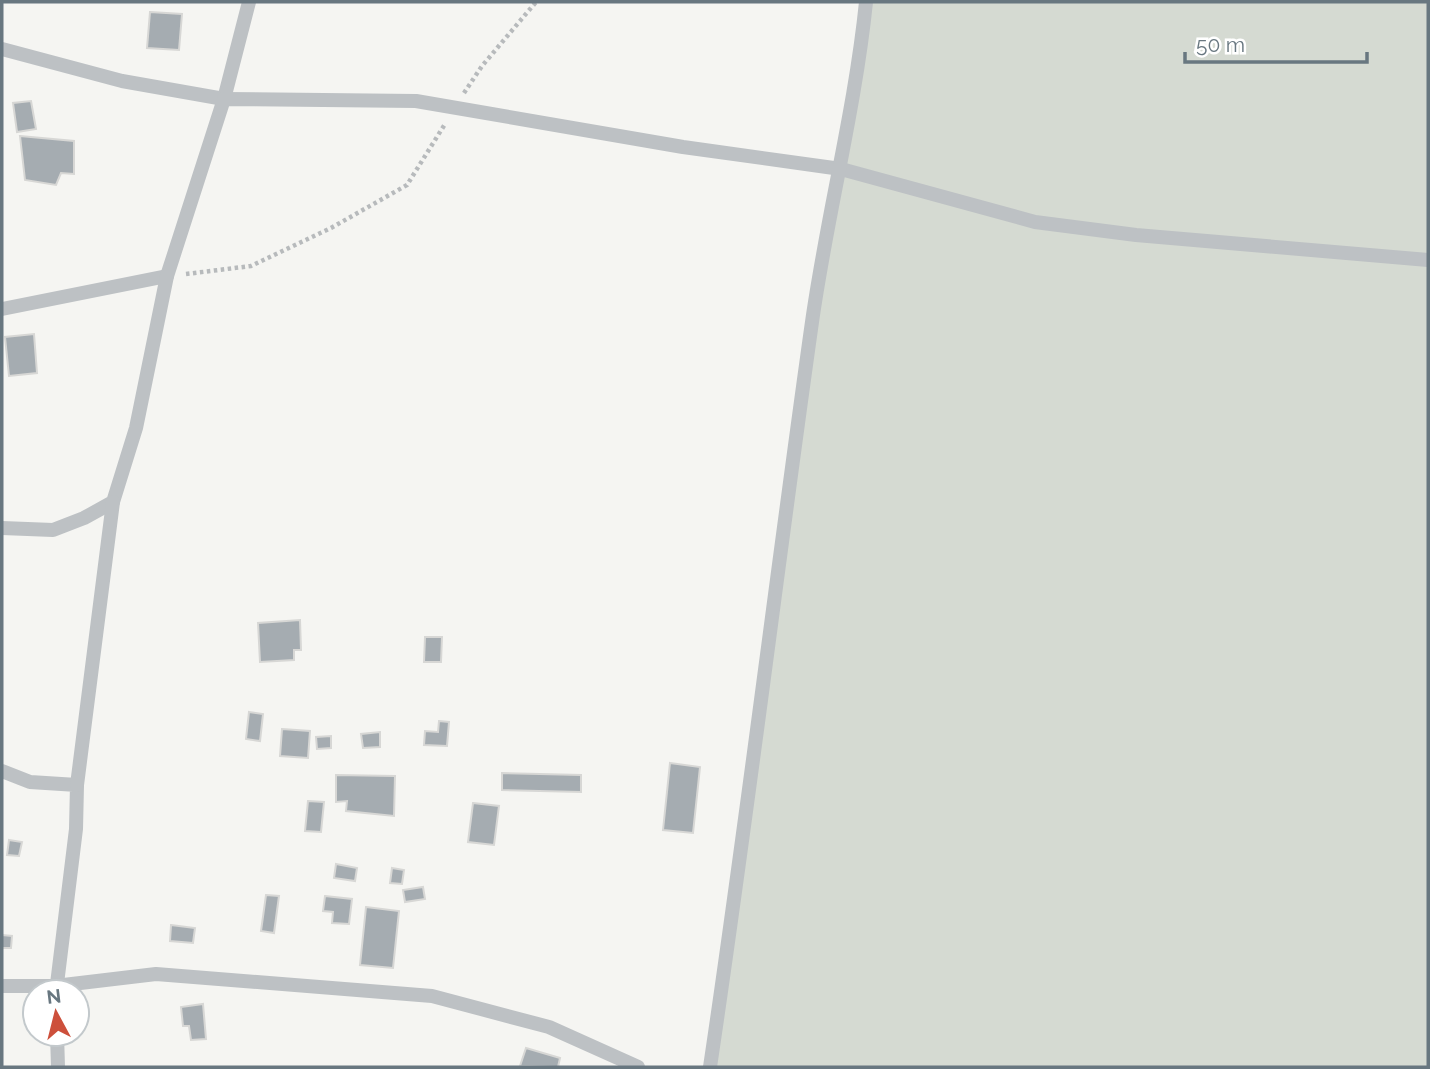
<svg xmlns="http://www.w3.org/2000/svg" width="1430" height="1069" font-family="Raleway,sans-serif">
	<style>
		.green { fill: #d5dad2 }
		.building { fill: #a5acb1; stroke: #d7d7d5; stroke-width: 2 }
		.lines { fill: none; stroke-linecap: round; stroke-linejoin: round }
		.path { stroke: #b7babc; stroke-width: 4.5; stroke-dasharray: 3.5 3.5; stroke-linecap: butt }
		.service { stroke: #bdc1c4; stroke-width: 14 }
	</style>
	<rect width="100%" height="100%" fill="#f5f5f2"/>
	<path class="green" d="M866 2H1428V1067H710L813 318Z"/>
	<g class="building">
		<path d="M150 12 182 14 179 50 147 48Z"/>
		<path d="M31 101 36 129 17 132 13 103Z"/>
		<path d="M20 136 74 141V174L61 173 56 185 25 180Z"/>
		<path d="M34 334 37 373 9 376 5 337Z"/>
		<path d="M300 620 301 650H294V660L260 662 258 623Z"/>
		<path d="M425 637H442L441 662H424Z"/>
		<path d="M249 712 263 714 260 741 246 739Z"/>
		<path d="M439 721 449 722 447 746 424 745 425 731 438 732Z"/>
		<path d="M282 729 310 731 308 758 280 756Z"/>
		<path d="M380 732V747L363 748 361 734Z"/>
		<path d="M331 736V748L317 749 316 737Z"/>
		<path d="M670 763 700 767 693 833 663 830Z"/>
		<path d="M502 773 581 775V792L502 790Z"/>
		<path d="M336 775 395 776 394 816 346 811 347 801 336 802Z"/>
		<path d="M308 801 324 802 321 832 305 831Z"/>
		<path d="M473 803 499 806 494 845 468 842Z"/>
		<path d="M9 840 22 842 19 856 7 855Z"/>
		<path d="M336 864 357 868 355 881 334 878Z"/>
		<path d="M392 868 404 870 402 884 390 883Z"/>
		<path d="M423 887 425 899 405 902 403 890Z"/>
		<path d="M266 895 279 896 274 933 261 931Z"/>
		<path d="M325 896 352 899 349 924 332 923 333 912 323 911Z"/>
		<path d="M366 907 399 911 393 968 360 965Z"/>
		<path d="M171 925 195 928 193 943 170 941Z"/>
		<path d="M2 935 12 936 11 948H2Z"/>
		<path d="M203 1004 206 1039 191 1040 189 1026H183L181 1007Z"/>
		<path d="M526 1048 560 1058 558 1067 520 1066Z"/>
	</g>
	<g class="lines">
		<g class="path">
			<path d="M464 93 482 66 536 2"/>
			<path d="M186 274 251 266 331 228 407 185 445 124"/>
		</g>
		<g class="service">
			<path d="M2 49 122 81 224 99 249 2"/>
			<path d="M2 309 167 276"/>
			<path d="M2 528 53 530 84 518 113 502 136 428 167 276 224 99 416 101 683 147 841 169 1035 222 1136 235 1428 260"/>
			<path d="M2 771 30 782 77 785 76 829 56 992"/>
			<path d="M77 785 113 502"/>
			<path d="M2 986H55L156 974 432 996 549 1027 638 1067"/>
			<path d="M57 1034 58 1067"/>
			<path d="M710 1067C747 819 777 570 812 322 827 215 855 110 866 2"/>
		</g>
	</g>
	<rect width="1430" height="1069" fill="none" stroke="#687780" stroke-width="7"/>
	<g transform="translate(56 1013) rotate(353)"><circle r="33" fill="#ffffff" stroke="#c3c9cc" stroke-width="2"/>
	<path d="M0-5L12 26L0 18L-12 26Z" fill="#cd503b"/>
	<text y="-10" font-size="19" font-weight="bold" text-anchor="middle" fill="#687780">N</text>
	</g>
	<path d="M1185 52v10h182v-10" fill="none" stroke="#687780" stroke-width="3.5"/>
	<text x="1196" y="52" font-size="21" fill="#687780" stroke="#ffffff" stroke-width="5" paint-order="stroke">50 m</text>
</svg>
